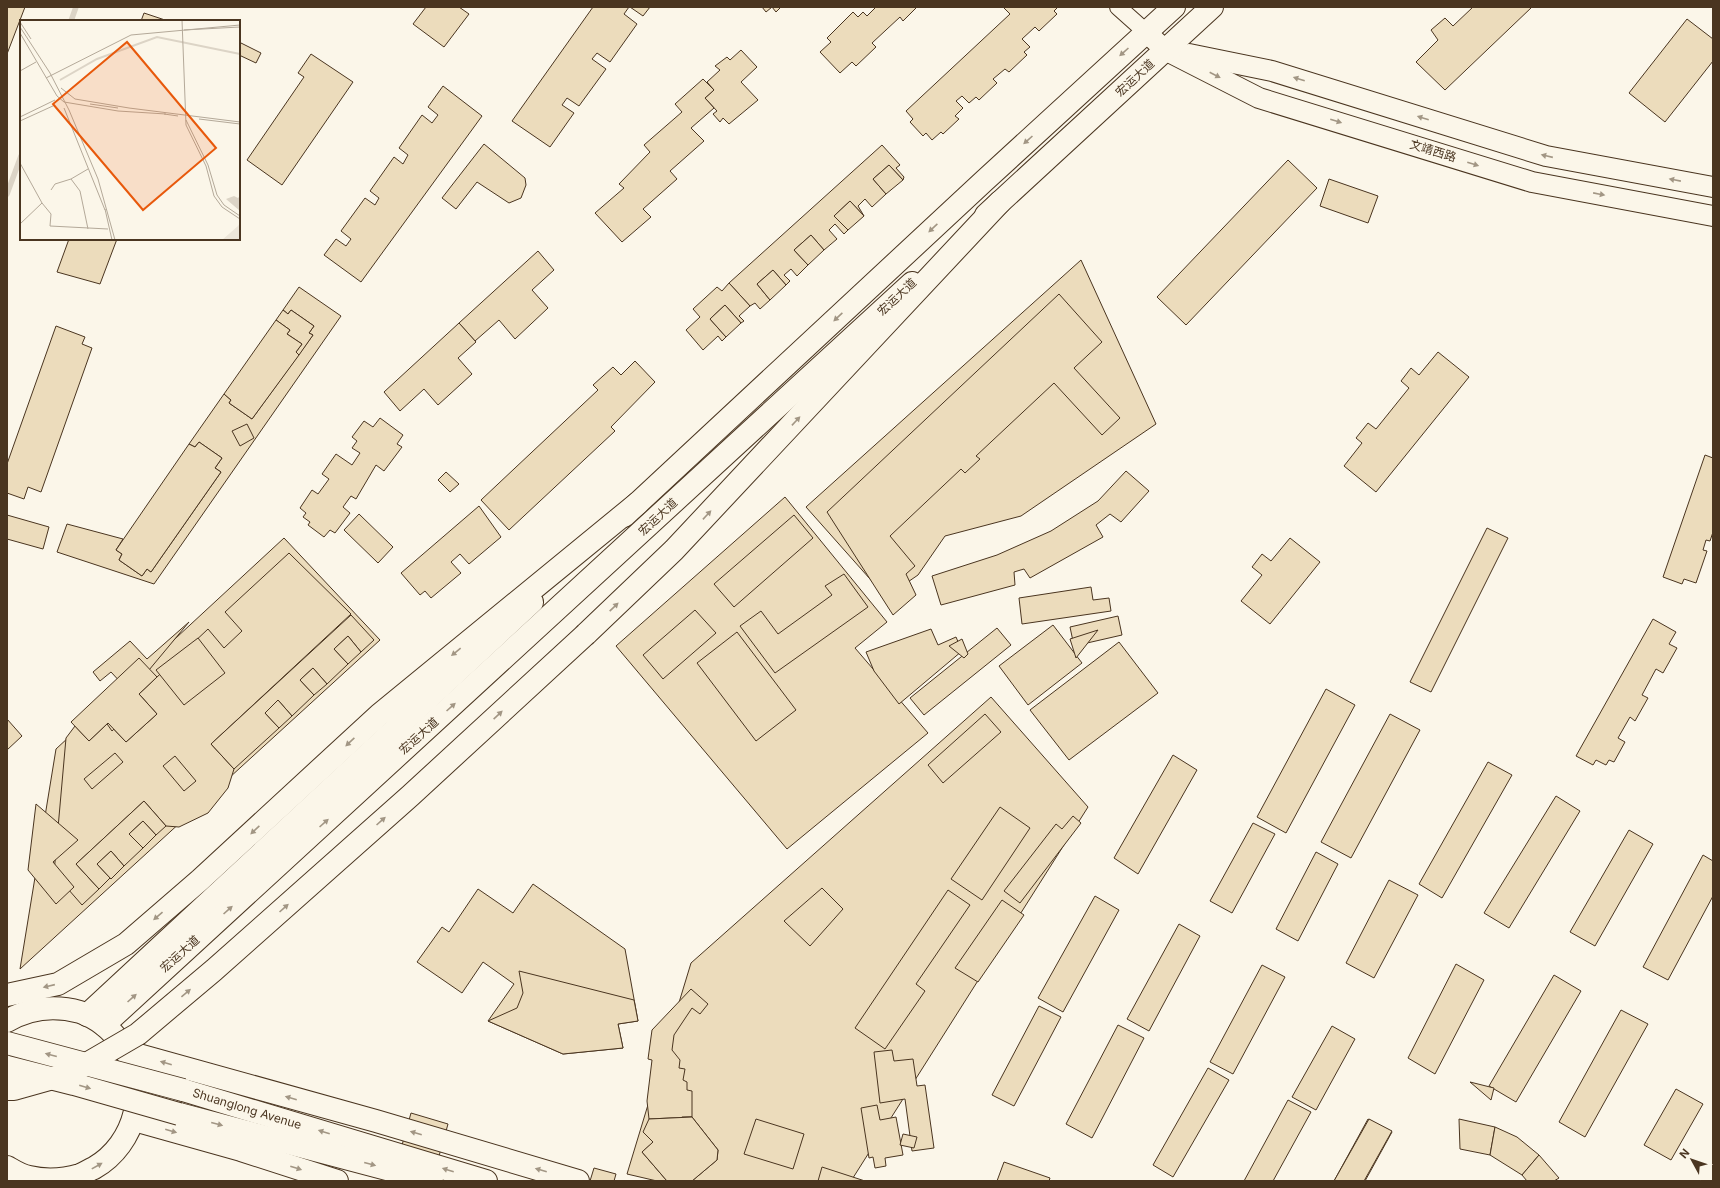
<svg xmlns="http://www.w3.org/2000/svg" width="1720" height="1188" font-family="Inter,'Noto Sans SC',sans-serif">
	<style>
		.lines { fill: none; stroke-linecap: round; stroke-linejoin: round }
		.stream { stroke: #dcd4c6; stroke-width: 5.5 }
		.building { fill: #ecdcbc; stroke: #4a3520 }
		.minor-casing { stroke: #4a3520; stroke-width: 18 }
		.tertiary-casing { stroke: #4a3520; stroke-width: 22 }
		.secondary-casing { stroke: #4a3520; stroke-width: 24 }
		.trunk-casing { stroke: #4a3520; stroke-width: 24 }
		.minor { stroke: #fbf6e9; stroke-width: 16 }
		.tertiary { stroke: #fbf6e9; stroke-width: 20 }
		.secondary { stroke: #fbf6e9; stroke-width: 22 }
		.trunk { stroke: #fbf6e9; stroke-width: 22 }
		.trunk-bridge-casing { stroke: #4a3520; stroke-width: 24; stroke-linecap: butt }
		.trunk-bridge { stroke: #fbf6e9; stroke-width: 22 }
		.oneway { fill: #a29684 }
		.labels { text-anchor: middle; stroke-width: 3; stroke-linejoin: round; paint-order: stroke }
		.street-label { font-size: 12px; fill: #4a3520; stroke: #fbf6e9 }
		.inset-river { fill: none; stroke: #dcd4c6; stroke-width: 2 }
		.inset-road { fill: none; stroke: #b4a999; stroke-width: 1 }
		.view { fill: #e8590c; fill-opacity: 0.15; stroke: #e8590c; stroke-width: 2 }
		.inset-edge { fill: none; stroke: #4a3520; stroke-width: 2 }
	</style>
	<rect width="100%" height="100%" fill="#fbf6e9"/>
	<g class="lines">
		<g class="stream">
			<path d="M71 21 76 7"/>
			<path d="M7 194 21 156"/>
		</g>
	</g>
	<g class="building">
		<path d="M7 7H25L7 54Z"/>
		<path d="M426 7H459L469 14 444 47 413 24Z"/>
		<path d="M593 7H629L624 14 637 24 610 62 597 53 592 59 606 69 579 106 567 98 562 105 574 113 550 147 512 121Z"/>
		<path d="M630 7H650L643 16Z"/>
		<path d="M762 7H781L776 12 772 7 766 12Z"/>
		<path d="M873 7H917L903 21 900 17 872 43 876 47 856 66 852 62 840 73 820 52 831 42 827 38 853 12 858 17 863 12 867 16 875 8Z"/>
		<path d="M1003 7H1058L1054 11 1057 14 1039 31 1035 27 1022 39 1030 47 1024 52 1027 55 1009 72 1005 69 993 79 997 83 979 100 976 97 969 103 962 96 956 101 963 108 955 116 959 119 943 134 941 132 932 140 926 133 923 136 910 122 913 119 906 111 1010 14Z"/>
		<path d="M1473 7H1532L1445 90 1416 62 1438 40 1431 30 1445 18 1453 26Z"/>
		<path d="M144 13 168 21H141Z"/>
		<path d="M1687 19 1713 39V61L1665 122 1629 93Z"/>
		<path d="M241 43 261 53 256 63 239 55V46Z"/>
		<path d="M741 50 757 67 741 82 758 100 729 124 723 118 720 122 713 114 717 111 705 98 714 90 707 82 720 70 715 66 727 57 730 60Z"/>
		<path d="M311 54 353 82 282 185 247 160 304 77 298 73Z"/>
		<path d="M703 79 714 90 705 98 714 108 691 128 704 141 670 171 677 179 643 209 651 217 622 242 595 213 624 188 619 184 650 152 644 145 682 112 675 104Z"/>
		<path d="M443 86 482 116 361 282 324 255 336 239 346 246 351 239 341 231 365 198 375 205 379 198 370 191 394 157 403 164 408 155 399 148 422 115 432 123 438 115 428 107Z"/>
		<path d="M484 144 525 178 526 185 521 198 509 203 477 182 456 209 442 198Z"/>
		<path d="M882 145 900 165 896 168 904 177 903 180 889 165 873 179 886 194 872 207 865 199 858 206 864 216 850 201 834 216 848 230 844 234 835 224 829 230 837 239 824 250 811 235 794 250 808 265 797 276 791 269 784 275 790 281 786 285 773 270 757 284 770 300 760 309 755 303 750 306 729 283Z"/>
		<path d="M1288 160 1317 188 1186 325 1157 297Z"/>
		<path d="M889 165 903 180 886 194 873 179Z"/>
		<path d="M1329 179 1378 196 1368 223 1320 206Z"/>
		<path d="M850 201 864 216 848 230 834 216Z"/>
		<path d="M811 235 824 250 808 265 794 250Z"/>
		<path d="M69 239H117L100 284 57 272Z"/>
		<path d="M538 251 554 270 532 290 548 308 515 339 499 320 475 341 459 323Z"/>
		<path d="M1081 260 1156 424 1021 516 945 536 918 575 886 597 806 507Z"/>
		<path d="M773 270 786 285 770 300 757 284Z"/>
		<path d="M729 283 750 306 739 316 744 321 741 323 725 305 710 319 726 337 722 341 718 336 703 350 686 330 700 317 693 309 717 287 722 291Z"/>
		<path d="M299 287 341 316 154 584 57 552 67 524 123 539 116 550 122 554 119 560 142 576 147 569 151 572 221 472 215 468 222 458 199 442 195 447 189 444 224 394 231 400 229 403 252 419 313 335 309 333 314 326 291 310 288 314 283 310Z"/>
		<path d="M1059 294 1102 342 1074 368 1120 418 1102 435 1054 383 976 456 980 459 965 473 961 469 890 536 915 566 906 574 916 595 893 615 827 512Z"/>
		<path d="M725 305 741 323 726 337 710 319Z"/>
		<path d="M283 310 288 314 291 310 314 326 309 333 313 335 299 355 296 352 302 344 287 334 290 330 276 320Z"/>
		<path d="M276 320 290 330 287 334 302 344 296 352 299 355 252 419 229 403 231 400 224 394Z"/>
		<path d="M459 323 476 342 458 358 472 374 438 405 424 389 400 411 384 392Z"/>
		<path d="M56 326 85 337 82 344 92 348 41 492 28 487 24 499 7 493V464Z"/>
		<path d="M1438 352 1469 377 1376 492 1344 466 1362 443 1356 438 1368 423 1376 429 1409 388 1401 381 1411 368 1419 375Z"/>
		<path d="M635 361 655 382 611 427 615 431 509 530 481 500 598 390 593 385 613 367 621 375Z"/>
		<path d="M380 418 403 435 397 444 402 447 384 471 376 465 356 499 351 496 343 507 350 513 335 533 330 530 324 537 308 525 310 522 303 517 306 513 300 508 312 490 318 494 329 479 322 474 336 454 352 465 360 453 352 448 357 441 352 437 364 421 373 427Z"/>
		<path d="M247 424 254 438 240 446 232 431Z"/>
		<path d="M199 442 222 458 215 468 221 472 151 572 147 569 142 576 119 560 122 554 116 550 189 444 195 447Z"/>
		<path d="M1705 455 1713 458V532L1710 541 1706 540 1703 550 1707 551 1696 583 1684 579 1682 584 1663 577Z"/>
		<path d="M1126 471 1149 491 1121 522 1110 514 1096 525 1103 537 1030 578 1024 569 1014 572 1015 585 941 605 932 576 997 555 1051 531 1098 501Z"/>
		<path d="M446 472 459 484 450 492 438 480Z"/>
		<path d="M785 497 887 622 855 648 928 733 787 849 616 646Z"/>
		<path d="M479 506 501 537 469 564 460 554 451 562 461 573 431 598 425 591 420 595 401 573Z"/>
		<path d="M359 514 393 547 378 563 344 530Z"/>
		<path d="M7 515 49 527 43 549 7 539Z"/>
		<path d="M794 515 813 538 734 607 714 584Z"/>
		<path d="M1487 528 1508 538 1431 692 1410 682Z"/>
		<path d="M284 538 380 640 20 969 56 749Z"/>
		<path d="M1290 538 1320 562 1270 624 1241 601 1262 575 1252 567 1262 554 1271 561Z"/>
		<path d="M289 553 351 614 211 744 234 769 228 788 208 813 179 827 166 826 144 801 76 864 99 889 82 905 54 873 66 738 75 726 89 741 108 723 126 742 157 714 139 694 208 629 224 648 242 631 225 612Z"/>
		<path d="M844 574 868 607 775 673 740 626 761 611 778 634 832 595 825 586Z"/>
		<path d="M1091 587 1093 600 1109 598 1111 611 1022 624 1019 598Z"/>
		<path d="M695 610 716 633 663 679 643 655Z"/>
		<path d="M351 615 374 640 361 652 348 636 334 649 348 664 327 684 313 668 300 680 314 695 292 716 278 700 265 713 279 728 234 769 211 744Z"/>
		<path d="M1118 616 1122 635 1074 646 1070 627Z"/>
		<path d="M1653 619 1676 632 1669 644 1677 648 1663 673 1656 669 1642 695 1648 698 1635 721 1630 717 1618 738 1625 742 1614 762 1609 760 1606 765 1596 760 1593 765 1576 756Z"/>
		<path d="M189 622 134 688 144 700 112 731 105 721 121 703 115 697 124 686 111 672 100 681 93 672 130 641 147 659Z"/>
		<path d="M1053 625 1082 663 1028 705 999 666Z"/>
		<path d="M997 628 1011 645 924 715 910 698Z"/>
		<path d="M931 629 938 645 956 637 962 651 899 704 874 671 866 652Z"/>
		<path d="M1098 630 1076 658 1070 639Z"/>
		<path d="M737 632 796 710 756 741 697 663Z"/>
		<path d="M348 636 361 652 348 664 334 649Z"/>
		<path d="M198 638 225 673 184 705 156 670Z"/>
		<path d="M962 639 968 654 964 658 949 646Z"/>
		<path d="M1119 642 1158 693 1069 760 1030 710Z"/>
		<path d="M139 658 157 677 139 694 157 714 126 742 108 723 89 741 71 722Z"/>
		<path d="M313 668 327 684 314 695 300 680Z"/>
		<path d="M1326 689 1355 705 1286 833 1257 817Z"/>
		<path d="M991 697 1088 807 851 1181H657L627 1174 691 963Z"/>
		<path d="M278 700 292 716 279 728 265 713Z"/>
		<path d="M985 714 1001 732 943 783 928 765Z"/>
		<path d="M1390 714 1420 730 1351 858 1321 842Z"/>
		<path d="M7 719 22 736 7 750Z"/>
		<path d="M115 753 123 762 92 789 84 779Z"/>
		<path d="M1173 755 1197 770 1138 874 1114 858Z"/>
		<path d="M175 756 196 781 184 791 163 766Z"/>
		<path d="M1488 762 1512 775 1442 898 1419 884Z"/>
		<path d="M1556 796 1580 811 1509 928 1484 913Z"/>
		<path d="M144 801 166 826 156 835 143 821 129 834 143 848 124 866 111 851 97 864 110 878 99 889 76 864Z"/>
		<path d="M36 804 78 840 53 862 74 887 56 904 28 870Z"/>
		<path d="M1000 807 1030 828 982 900 951 879Z"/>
		<path d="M1073 816 1081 823 1020 903 1004 891 1056 824 1062 829Z"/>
		<path d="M143 821 156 835 143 848 129 834Z"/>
		<path d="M1253 823 1275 834 1232 913 1210 901Z"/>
		<path d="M1629 830 1653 844 1595 946 1570 932Z"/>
		<path d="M111 851 124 866 111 879 97 864Z"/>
		<path d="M1316 852 1338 864 1298 941 1276 929Z"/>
		<path d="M1703 855 1713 861V896L1668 980 1643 967Z"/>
		<path d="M1389 880 1418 895 1374 978 1346 963Z"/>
		<path d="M533 884 625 949 638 1021 618 1024 623 1048 563 1054 488 1021 514 984 483 962 462 993 417 962 442 927 449 932 478 889 513 913Z"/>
		<path d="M822 888 843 909 810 946 784 921Z"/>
		<path d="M948 890 970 905 916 984 925 991 885 1049 855 1028Z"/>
		<path d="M1095 896 1119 910 1063 1012 1038 998Z"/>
		<path d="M1002 900 1024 915 978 982 955 968Z"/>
		<path d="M1179 924 1200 936 1149 1031 1127 1019Z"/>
		<path d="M1456 964 1484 980 1435 1074 1408 1058Z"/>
		<path d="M1262 965 1285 977 1233 1074 1210 1062Z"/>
		<path d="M519 971 634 1000 638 1021 618 1024 623 1048 563 1054 488 1021 517 1008 523 993Z"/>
		<path d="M1554 975 1581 991 1516 1102 1489 1086Z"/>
		<path d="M691 989 708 1004 700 1014 692 1008 674 1035 672 1050 680 1060 679 1068 685 1069 683 1080 687 1082V1090L692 1091V1117L649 1119 647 1101 652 1060 648 1059 652 1030Z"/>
		<path d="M1039 1006 1061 1017 1014 1106 992 1095Z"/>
		<path d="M1621 1010 1648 1024 1585 1137 1559 1122Z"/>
		<path d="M1118 1025 1144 1038 1092 1138 1066 1124Z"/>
		<path d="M1332 1026 1355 1039 1316 1110 1292 1097Z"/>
		<path d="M892 1050 894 1061 913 1059 917 1086 925 1085 934 1148 912 1151 905 1099 880 1103 874 1052Z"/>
		<path d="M1208 1068 1229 1080 1173 1177 1153 1165Z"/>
		<path d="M1470 1082 1494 1088 1491 1100Z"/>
		<path d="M1676 1089 1703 1104 1671 1160 1644 1145Z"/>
		<path d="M1288 1100 1311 1112 1273 1181H1244Z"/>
		<path d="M877 1105 880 1120 896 1117 903 1155 885 1158 886 1166 875 1168 873 1157 869 1158 861 1108Z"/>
		<path d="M411 1113 448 1124 432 1181H392Z"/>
		<path d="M682 1117H692L718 1150 717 1160 692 1181H667L642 1152Z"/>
		<path d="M692 1117 718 1150 717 1160 692 1181H667L642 1152 653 1142 643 1132 649 1119Z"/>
		<path d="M756 1119 804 1134 793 1169 744 1154Z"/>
		<path d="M1368 1119 1392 1132 1365 1181H1334Z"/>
		<path d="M1369 1119 1392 1131 1364 1181H1334Z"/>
		<path d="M1459 1119 1495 1127 1490 1155 1460 1149Z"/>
		<path d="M1495 1127 1517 1137 1539 1155 1522 1175 1490 1155Z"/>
		<path d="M903 1134 917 1137 914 1148 900 1145Z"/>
		<path d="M1539 1155 1559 1178 1554 1181H1527L1522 1175Z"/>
		<path d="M1004 1162 1050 1178 1049 1181H997Z"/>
		<path d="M822 1167 865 1181H818Z"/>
		<path d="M594 1168 616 1174 614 1181H590Z"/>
	</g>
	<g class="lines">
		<defs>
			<path id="minor" d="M1118 7 1146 32"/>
			<g id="tertiary">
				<path d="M1146 32 1165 50 1259 98 1532 182 1713 216"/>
				<path d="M1189 54 1272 71 1546 156 1713 187"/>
			</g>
			<g id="secondary">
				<path d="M986 215 1212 7"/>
				<path d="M624 516 984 181 1174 7"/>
				<path d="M87 1015 532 602"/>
				<path d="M104 1025 912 283"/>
			</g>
			<g id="trunk">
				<path d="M586 634 674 550 1000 202"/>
				<path d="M7 995 58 984 126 944 200 880 379 715 638 503"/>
				<path d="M7 1021C29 1008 55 1005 80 1012 97 1018 112 1030 122 1045 151 1086 136 1144 94 1168 89 1170 85 1173 80 1175 63 1180 46 1181 29 1177 22 1176 14 1171 7 1167"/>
				<path d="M128 1052 376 1121 578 1181"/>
				<path d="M183 1090 486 1181"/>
				<path d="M179 1114 432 1181"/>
				<path d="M134 1120 241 1150 337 1181"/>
			</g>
		</defs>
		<use href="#minor" class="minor-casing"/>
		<use href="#tertiary" class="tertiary-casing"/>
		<use href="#secondary" class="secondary-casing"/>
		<use href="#trunk" class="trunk-casing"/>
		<use href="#minor" class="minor"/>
		<use href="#tertiary" class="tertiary"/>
		<use href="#secondary" class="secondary"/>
		<use href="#trunk" class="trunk"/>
		<defs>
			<g id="trunk-bridge">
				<path d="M7 1043 183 1090"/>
				<path d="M7 1067 74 1084 179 1114"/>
				<path d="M7 1089H14L71 1073 138 1034 214 970 410 796 586 634"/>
			</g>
		</defs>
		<use href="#trunk-bridge" class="trunk-bridge-casing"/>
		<use href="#trunk-bridge" class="trunk-bridge"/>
	</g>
	<defs><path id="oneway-solid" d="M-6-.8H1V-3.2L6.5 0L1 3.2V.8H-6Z"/></defs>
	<g class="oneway">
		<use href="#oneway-solid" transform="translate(1124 52) rotate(138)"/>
		<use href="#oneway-solid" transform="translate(1215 75) rotate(27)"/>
		<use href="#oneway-solid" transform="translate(1299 79) rotate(-163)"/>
		<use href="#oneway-solid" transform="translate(1423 118) rotate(-163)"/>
		<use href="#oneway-solid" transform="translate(1336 121) rotate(17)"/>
		<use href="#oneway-solid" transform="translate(1028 140) rotate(138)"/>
		<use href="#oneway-solid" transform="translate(1547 156) rotate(-167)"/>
		<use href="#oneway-solid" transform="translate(1473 164) rotate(17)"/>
		<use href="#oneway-solid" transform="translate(1675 180) rotate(-169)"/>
		<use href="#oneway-solid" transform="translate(1599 194) rotate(11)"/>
		<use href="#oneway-solid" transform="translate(933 228) rotate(137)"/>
		<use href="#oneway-solid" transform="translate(838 317) rotate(137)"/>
		<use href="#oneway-solid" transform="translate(796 421) rotate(-47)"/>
		<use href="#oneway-solid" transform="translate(707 515) rotate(-47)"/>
		<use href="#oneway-solid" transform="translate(614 607) rotate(-44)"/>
		<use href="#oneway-solid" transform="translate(456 652) rotate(141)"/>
		<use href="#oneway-solid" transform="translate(451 707) rotate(-42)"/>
		<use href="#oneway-solid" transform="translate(498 715) rotate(-43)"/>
		<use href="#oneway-solid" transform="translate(350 742) rotate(137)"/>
		<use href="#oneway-solid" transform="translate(381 821) rotate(-42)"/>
		<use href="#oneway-solid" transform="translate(324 823) rotate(-42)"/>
		<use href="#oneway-solid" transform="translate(255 830) rotate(137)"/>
		<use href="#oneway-solid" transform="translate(284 908) rotate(-42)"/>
		<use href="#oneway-solid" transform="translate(228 910) rotate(-42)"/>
		<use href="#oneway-solid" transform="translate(158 916) rotate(139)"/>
		<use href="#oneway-solid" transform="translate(49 986) rotate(167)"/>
		<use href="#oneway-solid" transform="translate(186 993) rotate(-40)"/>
		<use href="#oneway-solid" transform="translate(132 998) rotate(-42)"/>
		<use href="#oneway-solid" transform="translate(51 1055) rotate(-165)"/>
		<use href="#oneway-solid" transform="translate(166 1063) rotate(-164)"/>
		<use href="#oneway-solid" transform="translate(85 1087) rotate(16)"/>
		<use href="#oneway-solid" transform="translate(291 1098) rotate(-164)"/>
		<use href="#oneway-solid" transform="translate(217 1124) rotate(15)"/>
		<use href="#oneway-solid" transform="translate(171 1131) rotate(16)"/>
		<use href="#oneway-solid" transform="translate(324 1132) rotate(-163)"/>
		<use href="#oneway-solid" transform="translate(416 1133) rotate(-164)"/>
		<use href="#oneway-solid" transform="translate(370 1164) rotate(15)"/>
		<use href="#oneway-solid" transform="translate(97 1166) rotate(-29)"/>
		<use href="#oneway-solid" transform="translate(296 1168) rotate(18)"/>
		<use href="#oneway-solid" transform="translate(448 1170) rotate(-163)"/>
		<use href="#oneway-solid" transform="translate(541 1170) rotate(-164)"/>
	</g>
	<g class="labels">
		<g class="street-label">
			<text transform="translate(1135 78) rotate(-43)" y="4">宏运大道</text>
			<text transform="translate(1433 151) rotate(17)" y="4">文靖西路</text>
			<text transform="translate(897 297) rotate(-43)" y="4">宏运大道</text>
			<text transform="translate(658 517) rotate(-43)" y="4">宏运大道</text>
			<text transform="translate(419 736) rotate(-42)" y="4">宏运大道</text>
			<text transform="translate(180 954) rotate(-42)" y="4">宏运大道</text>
			<text transform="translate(247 1109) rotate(17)" y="4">Shuanglong Avenue</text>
		</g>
	</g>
	<g transform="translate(20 20)">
		<rect width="220" height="220" fill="#fbf6e9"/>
		<path d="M220 203V220H202L218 206Z" fill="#ede6d9"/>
		<path d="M214 176 218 178 220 176V191L206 179Z" fill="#dcd4c6"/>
		<path class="inset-river" d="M40 60 77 39 137 17 220 34"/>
		<path class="inset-road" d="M162 0 166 105 186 146 194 176 202 187 220 199M0 2 11 19M0 7 30 53 49 90 78 159 95 220M164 10 220 7M0 13 37 76 44 82 98 91 146 94M0 51 16 42M26 58 111 15 220 5M41 68 55 79 109 88M70 84 98 88M44 88 85 190M109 88 220 102M144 94 158 96M0 97 35 80M179 99 220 104M166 100 188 145 197 175 204 185 220 196M0 101 35 85M0 143 22 183 0 204M51 159 60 171 68 209M31 170 35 164 51 159 68 149M22 183 31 194 30 206 88 209M85 189 92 220"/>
		<path class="view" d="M107 22 196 128 123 190 33 84Z"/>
		<rect width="220" height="220" class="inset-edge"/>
	</g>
	<rect width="1720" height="1188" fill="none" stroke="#4a3520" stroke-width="16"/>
	<g transform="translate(1692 1160) rotate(310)" stroke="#fbf6e9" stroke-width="3" paint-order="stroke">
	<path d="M0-3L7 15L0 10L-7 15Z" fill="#4a3520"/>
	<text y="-6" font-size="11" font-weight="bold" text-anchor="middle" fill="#4a3520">N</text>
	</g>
</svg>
